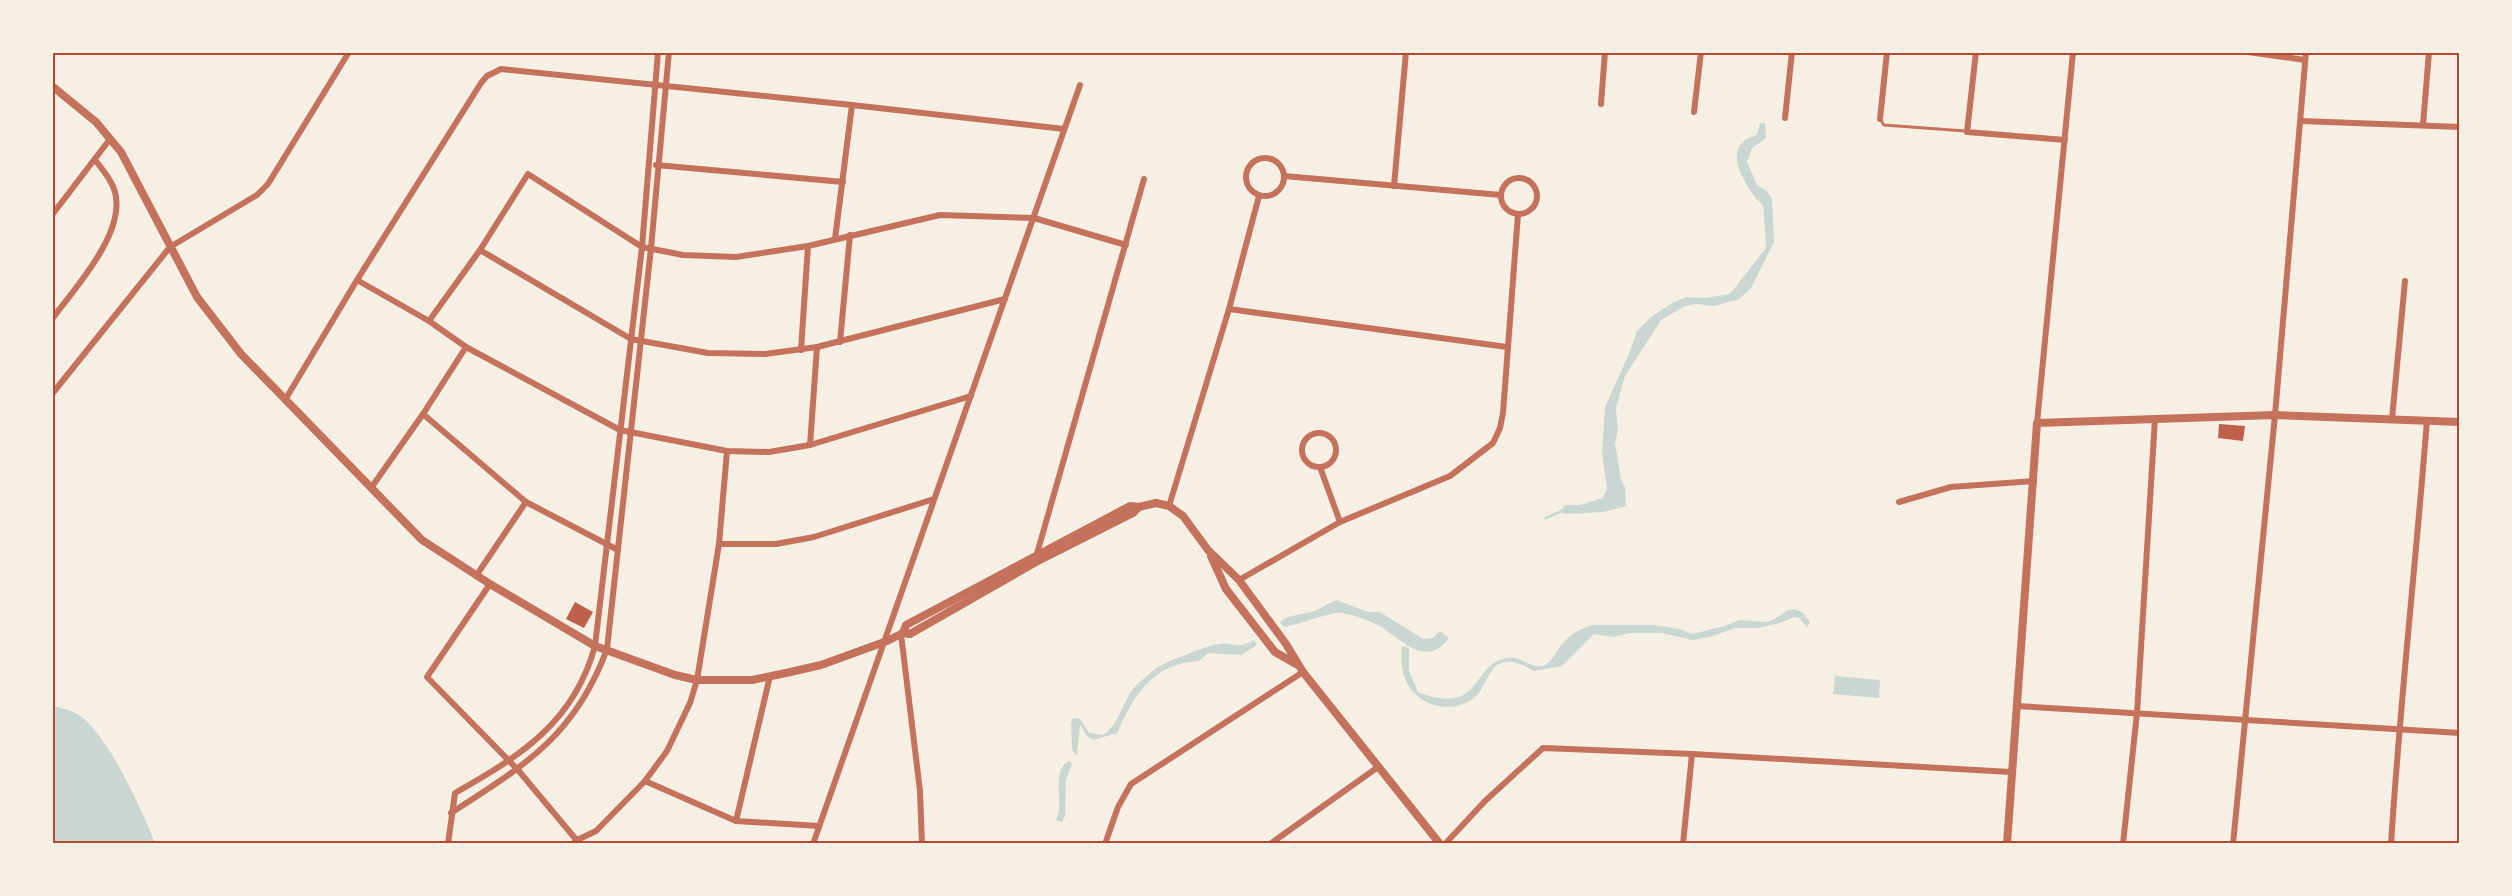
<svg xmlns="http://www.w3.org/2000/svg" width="2512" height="896" font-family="Signika,sans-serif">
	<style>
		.water { fill: #c9d6d2 }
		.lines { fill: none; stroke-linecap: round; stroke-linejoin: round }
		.stream { stroke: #c9d6d2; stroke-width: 3 }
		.building { fill: #bf614a }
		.service { stroke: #c5725c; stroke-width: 3 }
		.minor { stroke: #c5725c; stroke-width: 6 }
		.tertiary { stroke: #c5725c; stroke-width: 8 }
		.neatline { fill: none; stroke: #b5482f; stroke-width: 2 }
	</style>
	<rect width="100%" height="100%" fill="#f6efe4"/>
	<g class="water">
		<path d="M1760 123H1765L1766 138 1752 148 1747 162 1757 185 1767 191 1772 199 1774 242 1751 288 1739 299 1714 306 1696 304 1685 306 1661 320 1625 376 1616 408 1618 430 1615 443 1621 480 1625 487 1626 506 1603 512 1565 514 1562 512 1564 505H1580L1603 498 1607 489 1602 453 1605 407 1629 354 1637 331 1651 317 1674 302 1686 297 1705 298 1730 294 1766 248C1766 246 1764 209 1763 206 1761 203 1756 199 1754 196 1740 175 1722 145 1757 135Z"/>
		<path d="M1336 600 1368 612H1380L1423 639 1433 638 1440 631 1449 638C1425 670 1401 638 1378 625 1368 620 1353 615 1342 613 1333 611 1297 625 1284 627L1280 622 1288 617 1315 611Z"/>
		<path d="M1795 609 1802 612 1810 622 1807 627 1799 618 1794 617 1780 623 1757 628H1735L1710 637 1692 640 1662 633H1630L1614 637 1594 634 1562 666 1534 671C1524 665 1511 658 1499 664 1488 669 1485 689 1475 697 1453 716 1414 706 1405 678 1401 668 1401 657 1402 646L1409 648V671L1418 692C1483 717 1470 665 1506 658 1520 655 1534 671 1545 665 1553 661 1556 651 1562 644 1570 635 1580 628 1593 625H1654L1679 629 1692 634 1725 626 1740 620 1766 622 1773 620 1788 610Z"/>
		<path d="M1254 640 1257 645 1241 655 1208 653 1199 661C1153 663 1134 695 1117 733L1093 740 1087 736 1080 724 1077 755 1072 750 1071 723 1073 718 1080 719 1089 733 1103 735C1118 726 1123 702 1133 689 1138 682 1148 676 1154 670 1161 663 1207 646 1218 644 1235 641 1235 651 1254 640Z"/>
		<path d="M1835 676 1880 680 1879 698 1833 694Z"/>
		<path d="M52 706C62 708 71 710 79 715 109 736 141 809 155 843H53Z"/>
		<path d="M1069 761 1072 763 1066 780 1065 816 1062 822 1056 820C1065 804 1050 771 1069 761Z"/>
	</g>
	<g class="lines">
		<path class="stream" d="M1546 518 1564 510"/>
	</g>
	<g class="building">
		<path d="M2219 424 2245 426 2243 441 2218 438Z"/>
		<path d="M575 602 593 612 584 628 566 619Z"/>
	</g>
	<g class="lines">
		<path class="service" d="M1880 119 1884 125 1965 131"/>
		<g class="minor">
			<path d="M1976 52 1967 132 2065 140"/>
			<path d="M2248 52 2305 60"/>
			<path d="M1601 104 1605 52"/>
			<path d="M1694 112 1701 52"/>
			<path d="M1785 118 1792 52"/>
			<path d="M1880 119 1887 52"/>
			<path d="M2301 121 2460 127"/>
			<path d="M2423 125 2429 52"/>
			<circle cx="1265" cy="177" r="19"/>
			<path d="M656 165 843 182"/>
			<path d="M1284 176 1501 195"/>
			<circle cx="1519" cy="196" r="18"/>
			<path d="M1394 186 1406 52"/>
			<path d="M52 215 110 139"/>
			<path d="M835 239 852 105"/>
			<path d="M480 250 631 339 708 353 765 354 817 347 1005 299"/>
			<path d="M357 280 429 321 466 347 620 430 727 451 769 452 810 445 971 396"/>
			<path d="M1229 309 1507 347"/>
			<path d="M52 319C75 288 126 233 115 192 112 180 102 169 95 160"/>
			<path d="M429 321 480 250 528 174 642 247 683 255 736 257 808 246 940 215 1034 218 1126 245"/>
			<path d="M840 342 850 235"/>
			<path d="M801 350 808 246"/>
			<path d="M52 394 170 247 257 195 268 184 349 52"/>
			<path d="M285 400 357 280 481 83 487 76 501 69 852 105 1064 129"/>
			<path d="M423 414 526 502 618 550"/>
			<path d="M2392 419 2405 281"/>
			<path d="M2037 423 2073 52"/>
			<circle cx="1319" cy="450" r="17"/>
			<path d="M810 445 817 347"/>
			<path d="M1320 467 1340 522"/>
			<path d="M371 488 423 414 466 347"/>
			<path d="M1899 502 1951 487 2034 481"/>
			<path d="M1169 506 1229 309 1259 196"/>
			<path d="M719 544H776L814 537 934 499"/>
			<path d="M1036 557 1144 179"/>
			<path d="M476 576 526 502"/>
			<path d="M1239 580 1340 522 1450 476 1493 443 1500 428 1503 413 1518 214"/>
			<path d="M490 584 427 677 518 770 579 843"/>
			<path d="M901 634 920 791 922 844"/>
			<path d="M2017 706 2460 733"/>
			<path d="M645 781 736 821 819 826"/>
			<path d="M451 813C525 765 575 736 607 649L651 248 669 52"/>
			<path d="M736 821 770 676"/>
			<path d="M448 844 455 793C520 756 574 723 595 646L642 247 658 52"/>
			<path d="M575 844V841L596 831 645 781 667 751 690 703 697 680 719 544 727 451"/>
			<path d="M813 844C904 591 992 338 1080 85"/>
			<path d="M1105 844 1118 807 1131 784 1303 672"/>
			<path d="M1270 844 1378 767"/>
			<path d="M1445 844 1485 801 1543 748 1692 754 2011 772"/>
			<path d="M1683 844 1692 754"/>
			<path d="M2123 844 2137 713 2155 418"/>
			<path d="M2233 844 2275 415 2306 52"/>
			<path d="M2391 844C2400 702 2416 562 2427 420"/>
		</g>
		<g class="tertiary">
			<path d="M52 86 96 122 121 152 197 297 241 354 422 540 490 584 595 646 675 675 697 680H752L786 673 821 665 887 641 903 633 910 634 1036 562 1133 513 1139 507"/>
			<path d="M1211 556 1226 589 1275 652 1296 664"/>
			<path d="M903 633 906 625 1130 506 1139 507 1156 503 1169 506 1183 516 1208 550 1239 580 1286 644 1303 672 1440 844"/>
			<path d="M2007 844 2037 423 2275 415 2460 422"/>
		</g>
	</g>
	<rect width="2512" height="896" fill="none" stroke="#f6efe4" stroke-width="108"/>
	<rect x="54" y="54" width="2404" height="788" class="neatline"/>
</svg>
